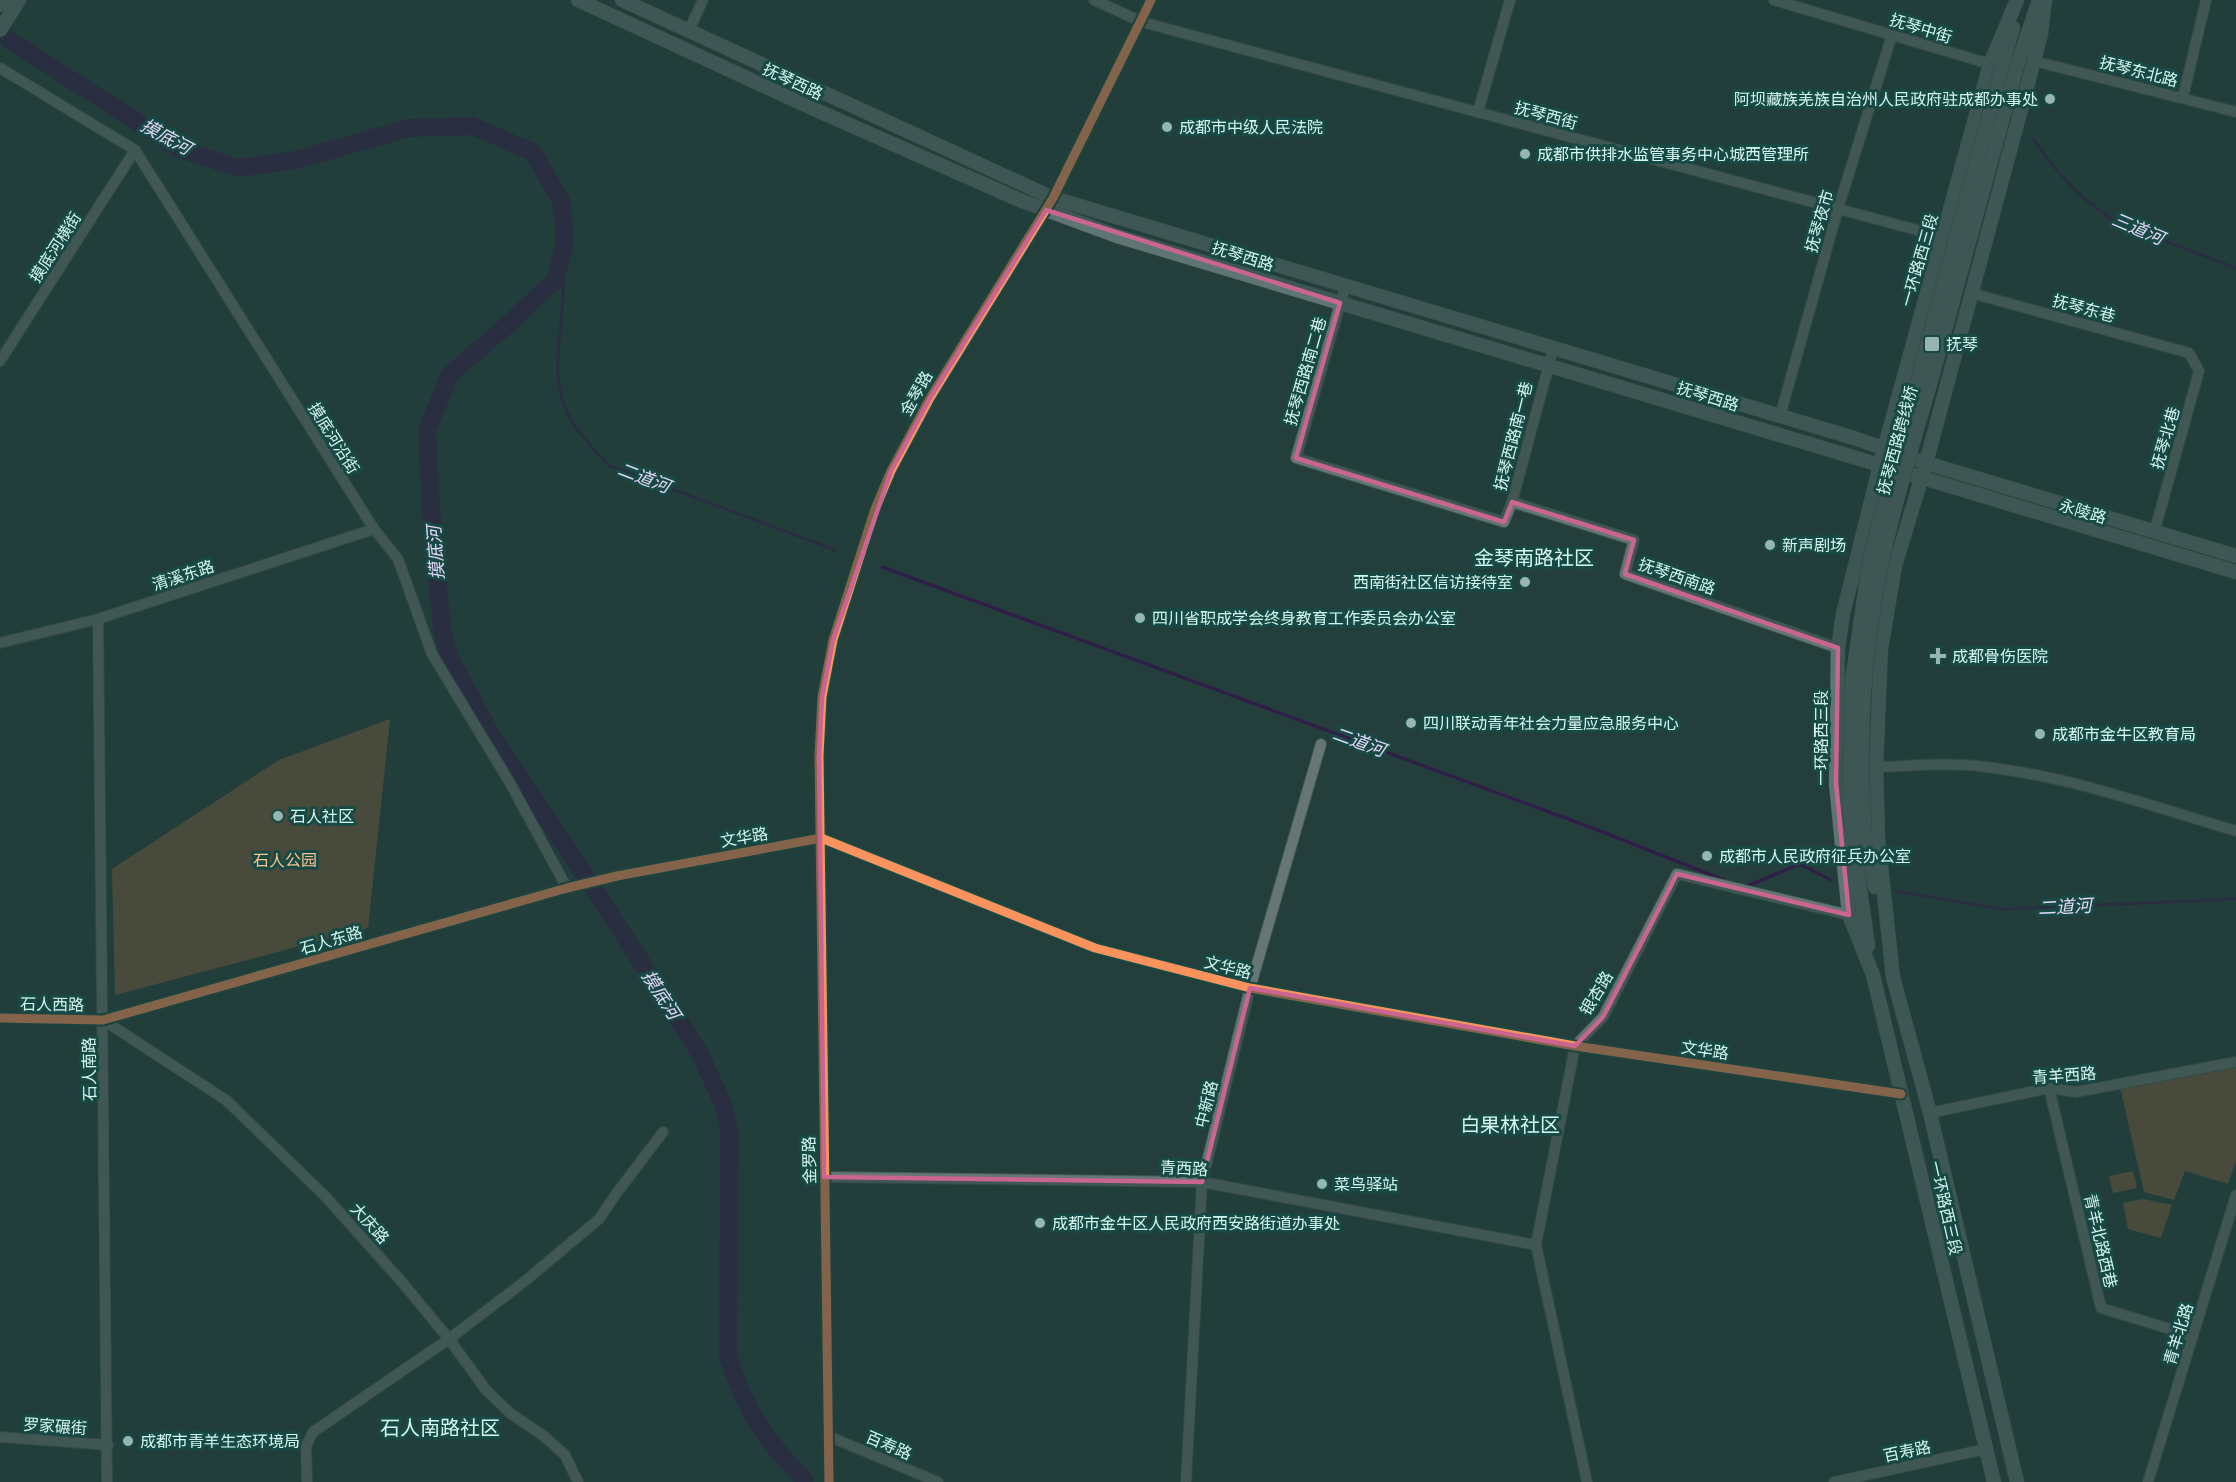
<svg xmlns="http://www.w3.org/2000/svg" width="2236" height="1482" font-family="'Exo 2','Noto Sans SC',sans-serif">
	<style>
		.green { fill: #775b3e }
		.lines { fill: none; stroke-linecap: round; stroke-linejoin: round }
		.stream { stroke: #321c4a; stroke-width: 3 }
		.river { stroke: #321c4a; stroke-width: 18 }
		.minor-casing { stroke: #425956; stroke-width: 12 }
		.major-casing { stroke: #425956; stroke-width: 15 }
		.highway-casing { stroke: #425956; stroke-width: 16 }
		.minor { stroke: #657674; stroke-width: 10 }
		.major { stroke: #5f7573; stroke-width: 14 }
		.highway { stroke: #637572; stroke-width: 15 }
		.major-bridge-casing { stroke: #425956; stroke-width: 15; stroke-linecap: butt }
		.major-bridge { stroke: #5f7573; stroke-width: 14 }
		.cycleway-casing { stroke: #174a44; stroke-width: 13 }
		.cycleway { stroke: #f8935d; stroke-width: 9 }
		.marked { fill: none; stroke: #c9658f; stroke-width: 4.5; stroke-linejoin: round }
		.poi-dot { fill: #97b5b1; stroke: #174a44; stroke-width: 2 }
		.labels { text-anchor: middle; stroke-width: 6; stroke-linejoin: round; paint-order: stroke }
		.street-label { font-size: 16px; fill: #d5f5f0; stroke: #174a44 }
		.poi-label { font-size: 16px; fill: #d5f5f0; stroke: #174a44; text-anchor: start }
		.park-label { font-size: 16px; fill: #fcc28b; stroke: #174a44 }
		.water-label { font-size: 18px; font-style: italic; fill: #e5d6f8; stroke: #174a44 }
		.quarter-label { font-size: 20px; fill: #d5f5f0; stroke: #174a44 }
	</style>
	<rect width="100%" height="100%" fill="#233e3b"/>
	<g class="green">
		<path d="M390 719 368 928 115 995 112 869 279 760Z"/>
		<path d="M2236 1064V1161L2228 1184 2185 1171 2174 1200 2144 1192 2120 1087Z"/>
		<path d="M2133 1171 2137 1188 2113 1193 2109 1176Z"/>
		<path d="M2143 1199 2172 1205 2161 1238 2128 1229 2123 1203Z"/>
	</g>
	<g class="lines">
		<g class="stream">
			<path d="M2033 139 2054 167 2079 194 2113 221 2236 268"/>
			<path d="M565 244C564 266 564 287 562 309 560 344 551 381 568 414 577 433 594 449 608 465L835 550"/>
			<path d="M882 567 1590 827 1724 880"/>
			<path d="M1747 886 1800 864 1831 880"/>
			<path d="M1896 891 2001 909 2236 899"/>
		</g>
		<path class="river" d="M9 40 180 149 238 168 296 160 409 128 472 126 533 152 562 203 565 244 555 280 502 330 450 374 427 431 431 509 442 630 450 658 493 738 598 895 699 1052 724 1106 729 1131 728 1356C746 1411 764 1439 805 1480"/>
		<defs>
			<g id="minor">
				<path d="M1094 0 1142 22 1943 237"/>
				<path d="M1774 0 1990 64"/>
				<path d="M689 30 703 0"/>
				<path d="M2034 61 2236 112"/>
				<path d="M0 68 135 150 374 529 398 559 432 654 510 783 567 888"/>
				<path d="M2183 97 2206 0"/>
				<path d="M1478 112 1510 0"/>
				<path d="M1971 293 2189 353 2199 371 2154 533"/>
				<path d="M1343 294 1296 458 1504 522 1512 502 1551 357"/>
				<path d="M0 361 135 150"/>
				<path d="M1780 416 1838 209 1892 35"/>
				<path d="M1512 502 1634 540 1625 574 1838 648"/>
				<path d="M98 619 107 1482"/>
				<path d="M0 643 98 619 374 529"/>
				<path d="M1876 767C1911 766 1951 762 1986 767 2072 777 2154 807 2236 831"/>
				<path d="M0 1018 103 1020 567 888 617 876 821 838 1095 948 1250 988 1575 1046 1901 1094"/>
				<path d="M103 1020 226 1100 325 1196 401 1281 449 1339 486 1390 510 1413 545 1437 565 1455 578 1482"/>
				<path d="M2049 1088 2101 1308 2193 1336"/>
				<path d="M1930 1113 2049 1088 2076 1092 2236 1062"/>
				<path d="M824 1177 1202 1182 1536 1245"/>
				<path d="M828 1436 938 1482"/>
				<path d="M0 1437 108 1445"/>
				<path d="M307 1482 306 1446 313 1432 449 1339 525 1281 599 1219 616 1194 663 1132"/>
				<path d="M829 1482 819 756 822 697 833 640 875 509 891 471 930 398 1053 198 1151 0"/>
				<path d="M1186 1482 1202 1182 1250 988 1321 744"/>
				<path d="M1587 1482 1536 1245 1575 1046 1603 1017 1677 874 1849 915"/>
				<path d="M1834 1482 1986 1449"/>
				<path d="M2148 1482 2236 1195"/>
			</g>
			<g id="major">
				<path d="M578 0 816 110 1022 201 1117 236 2236 572"/>
				<path d="M622 0 1053 198 1854 438 1926 463 2236 556"/>
				<path d="M0 30 19 0"/>
				<path d="M2003 63 2013 28"/>
				<path d="M2018 63 2039 0"/>
				<path d="M1852 831 1868 946"/>
				<path d="M1865 834 1875 887"/>
				<path d="M1994 1482 1873 975 1849 915 1836 783 1838 648 1843 614 1884 449 1990 64 2017 0"/>
				<path d="M2017 1482 1930 1113 1893 977 1878 838 1876 767 1881 649 1895 566 1926 463 2034 61 2041 34 2045 0"/>
			</g>
			<path id="highway" d="M0 4 3 0"/>
		</defs>
		<use href="#minor" class="minor-casing"/>
		<use href="#major" class="major-casing"/>
		<use href="#highway" class="highway-casing"/>
		<use href="#minor" class="minor"/>
		<use href="#major" class="major"/>
		<use href="#highway" class="highway"/>
		<defs>
			<g id="major-bridge">
				<path d="M1852 831 1849 793 1852 681 1870 557 2003 63"/>
				<path d="M1865 834C1858 751 1863 657 1879 576 1893 506 1915 438 1934 370 1962 267 1990 165 2018 63"/>
			</g>
		</defs>
		<use href="#major-bridge" class="major-bridge-casing"/>
		<use href="#major-bridge" class="major-bridge"/>
		<defs>
			<g id="cycleway">
				<path d="M0 1018 103 1020 567 888 617 876 821 838 1095 948 1250 988 1575 1046 1901 1094"/>
				<path d="M829 1482 819 756 822 697 833 640 875 509 891 471 930 398 1053 198 1151 0"/>
			</g>
		</defs>
		<use href="#cycleway" class="cycleway-casing"/>
		<use href="#cycleway" class="cycleway"/>
	</g>
	<path d="M0 0H2236V1482H0ZM1046 210 1340 303 1296 458 1504 522 1512 502 1634 540 1625 574 1838 648 1836 783 1849 915 1677 874 1603 1017 1575 1046 1250 988 1202 1182 824 1177 819 756 822 697 833 640 891 471 930 398Z" fill="#233e3b" fill-opacity=".55" fill-rule="evenodd"/>
	<path class="marked" d="M1046 210 1340 303 1296 458 1504 522 1512 502 1634 540 1625 574 1838 648 1836 783 1849 915 1677 874 1603 1017 1575 1046 1250 988 1202 1182 824 1177 819 756 822 697 833 640 891 471 930 398Z"/>
	<g class="poi-dot">
		<circle cx="2050" cy="99" r="6"/>
		<circle cx="1167" cy="127" r="6"/>
		<circle cx="1525" cy="154" r="6"/>
		<rect x="1924" y="336" width="16" height="16" rx="3"/>
		<circle cx="1770" cy="545" r="6"/>
		<circle cx="1525" cy="582" r="6"/>
		<circle cx="1140" cy="618" r="6"/>
		<path d="M1935 647h6v6h6v6h-6v6h-6v-6h-6v-6h6z"/>
		<circle cx="1411" cy="723" r="6"/>
		<circle cx="2040" cy="734" r="6"/>
		<circle cx="278" cy="816" r="6"/>
		<circle cx="1707" cy="856" r="6"/>
		<circle cx="1322" cy="1184" r="6"/>
		<circle cx="1040" cy="1223" r="6"/>
		<circle cx="128" cy="1441" r="6"/>
	</g>
	<g class="labels">
		<g class="street-label">
			<text transform="translate(1921 28) rotate(17)" y="6">抚琴中街</text>
			<text transform="translate(2139 71) rotate(14)" y="6">抚琴东北路</text>
			<text transform="translate(793 81) rotate(25)" y="6">抚琴西路</text>
			<text transform="translate(1546 115) rotate(15)" y="6">抚琴西街</text>
			<text transform="translate(1819 221) rotate(-74)" y="6">抚琴夜市</text>
			<text transform="translate(55 247) rotate(-57)" y="6">摸底河横街</text>
			<text transform="translate(1243 256) rotate(17)" y="6">抚琴西路</text>
			<text transform="translate(1919 260) rotate(-74)" y="6">一环路西三段</text>
			<text transform="translate(2084 308) rotate(15)" y="6">抚琴东巷</text>
			<text transform="translate(1305 371) rotate(-74)" y="6">抚琴西路南二巷</text>
			<text transform="translate(916 393) rotate(-61)" y="6">金琴路</text>
			<text transform="translate(1708 396) rotate(17)" y="6">抚琴西路</text>
			<text transform="translate(1513 436) rotate(-76)" y="6">抚琴西路南一巷</text>
			<text transform="translate(334 438) rotate(58)" y="6">摸底河沿街</text>
			<text transform="translate(2165 438) rotate(-74)" y="6">抚琴北巷</text>
			<text transform="translate(1897 440) rotate(-75)" y="6">抚琴西路跨线桥</text>
			<text transform="translate(2083 511) rotate(17)" y="6">永陵路</text>
			<text transform="translate(183 575) rotate(-18)" y="6">清溪东路</text>
			<text transform="translate(1677 576) rotate(19)" y="6">抚琴西南路</text>
			<text transform="translate(1821 738) rotate(-90)" y="6">一环路西三段</text>
			<text transform="translate(744 837) rotate(-10)" y="6">文华路</text>
			<text transform="translate(331 940) rotate(-16)" y="6">石人东路</text>
			<text transform="translate(1228 967) rotate(14)" y="6">文华路</text>
			<text transform="translate(1596 993) rotate(-59)" y="6">银杏路</text>
			<text transform="translate(52 1004) rotate(1)" y="6">石人西路</text>
			<text transform="translate(1705 1050) rotate(8)" y="6">文华路</text>
			<text transform="translate(89 1069) rotate(-91)" y="6">石人南路</text>
			<text transform="translate(2064 1075) rotate(-4)" y="6">青羊西路</text>
			<text transform="translate(1206 1104) rotate(-76)" y="6">中新路</text>
			<text transform="translate(809 1160) rotate(-91)" y="6">金罗路</text>
			<text transform="translate(1184 1168) rotate(3)" y="6">青西路</text>
			<text transform="translate(1946 1208) rotate(77)" y="6">一环路西三段</text>
			<text transform="translate(370 1223) rotate(48)" y="6">大庆路</text>
			<text transform="translate(2101 1241) rotate(77)" y="6">青羊北路西巷</text>
			<text transform="translate(2178 1334) rotate(-73)" y="6">青羊北路</text>
			<text transform="translate(55 1426) rotate(4)" y="6">罗家碾街</text>
			<text transform="translate(889 1445) rotate(23)" y="6">百寿路</text>
			<text transform="translate(1907 1451) rotate(-12)" y="6">百寿路</text>
		</g>
		<g class="poi-label">
			<text x="2038" y="105" text-anchor="end">阿坝藏族羌族自治州人民政府驻成都办事处</text>
			<text x="1179" y="133">成都市中级人民法院</text>
			<text x="1537" y="160">成都市供排水监管事务中心城西管理所</text>
			<text x="1946" y="350">抚琴</text>
			<text x="1782" y="551">新声剧场</text>
			<text x="1513" y="588" text-anchor="end">西南街社区信访接待室</text>
			<text x="1152" y="624">四川省职成学会终身教育工作委员会办公室</text>
			<text x="1952" y="662">成都骨伤医院</text>
			<text x="1423" y="729">四川联动青年社会力量应急服务中心</text>
			<text x="2052" y="740">成都市金牛区教育局</text>
			<text x="290" y="822">石人社区</text>
			<text x="1719" y="862">成都市人民政府征兵办公室</text>
			<text x="1334" y="1190">菜鸟驿站</text>
			<text x="1052" y="1229">成都市金牛区人民政府西安路街道办事处</text>
			<text x="140" y="1447">成都市青羊生态环境局</text>
		</g>
		<g class="park-label">
			<text x="285" y="866">石人公园</text>
		</g>
		<g class="water-label">
			<text transform="translate(166 137) rotate(29)" y="6">摸底河</text>
			<text transform="translate(2138 229) rotate(23)" y="6">三道河</text>
			<text transform="translate(644 478) rotate(21)" y="6">二道河</text>
			<text transform="translate(436 553) rotate(-94)" y="6">摸底河</text>
			<text transform="translate(1359 742) rotate(20)" y="6">二道河</text>
			<text transform="translate(2065 907) rotate(-3)" y="6">二道河</text>
			<text transform="translate(661 995) rotate(57)" y="6">摸底河</text>
		</g>
		<g class="quarter-label">
			<text x="1534" y="565">金琴南路社区</text>
			<text x="1510" y="1132">白果林社区</text>
			<text x="440" y="1435">石人南路社区</text>
		</g>
	</g>
</svg>
